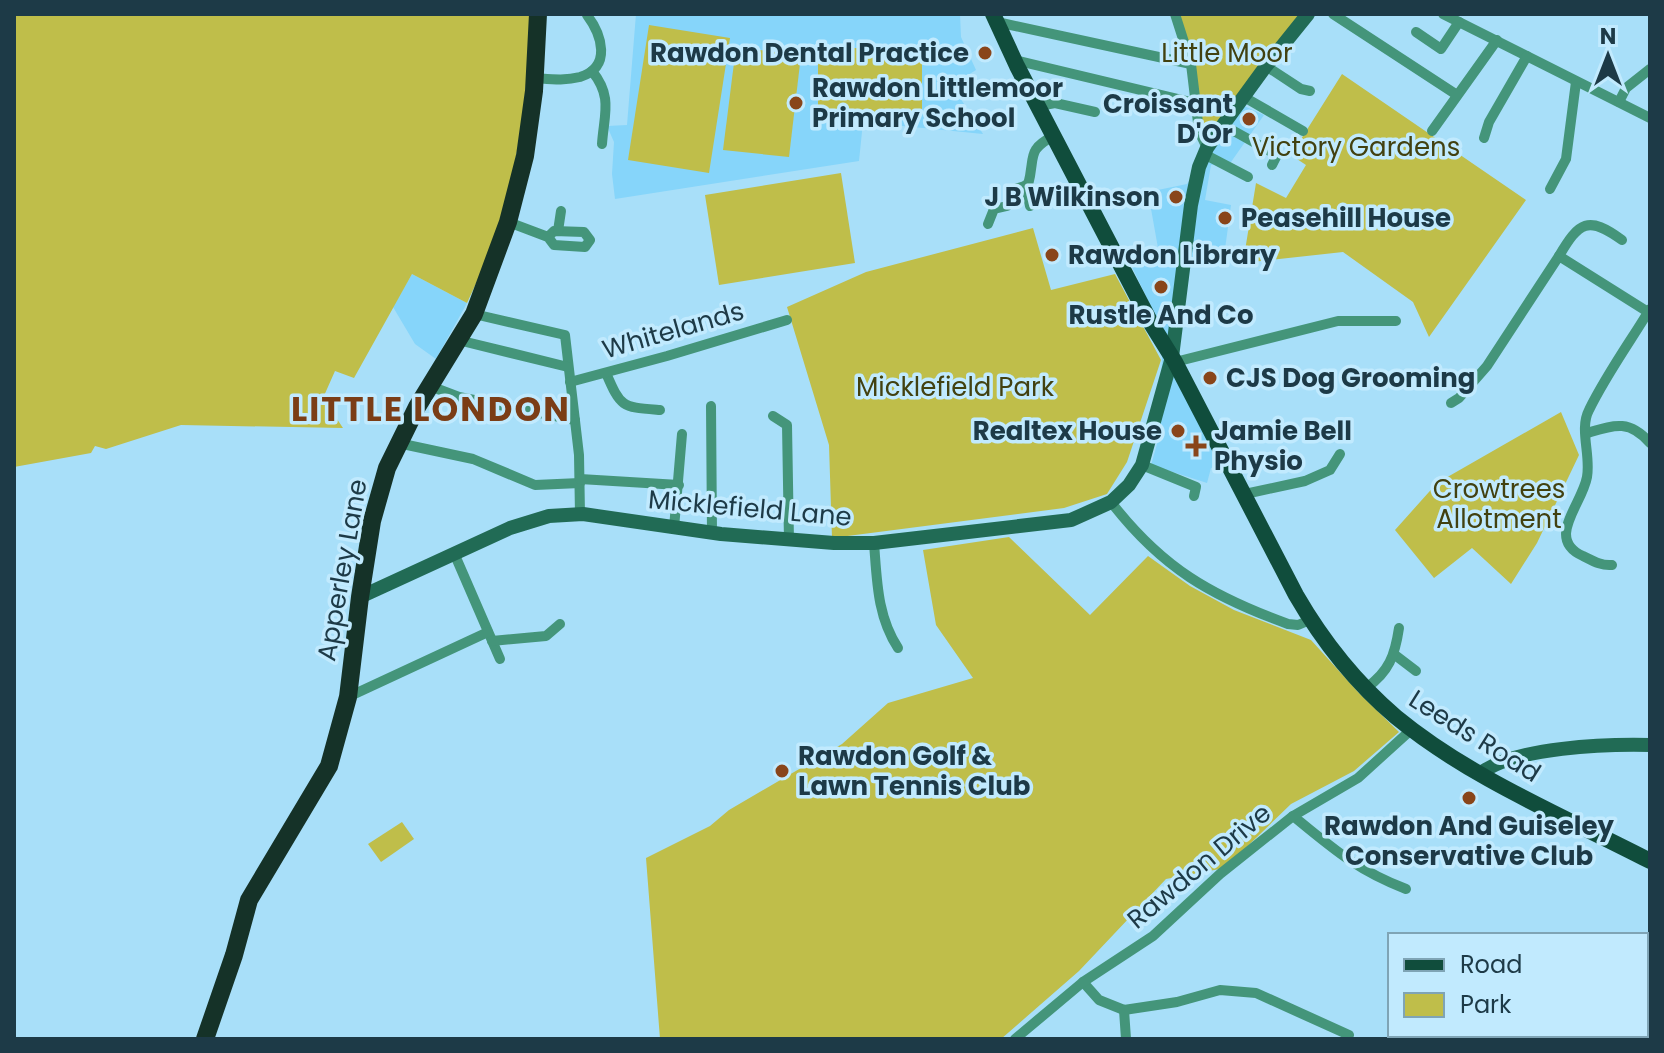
<svg xmlns="http://www.w3.org/2000/svg" width="1664" height="1053" font-family="Poppins,sans-serif">
	<style>
		.built { fill: #86d5fa }
		.green { fill: #bfbe4a }
		.lines { fill: none; stroke-linecap: round; stroke-linejoin: round }
		.street { stroke: #44957a; stroke-width: 10 }
		.secondary { stroke: #216b55; stroke-width: 14 }
		.primary { stroke: #104d3c; stroke-width: 16 }
		.highway { stroke: #153228; stroke-width: 18 }
		.poi-dot { fill: #89451a; stroke: #c1eafe; stroke-width: 3 }
		.labels { text-anchor: middle; stroke-width: 7; stroke-linejoin: round; paint-order: stroke }
		.poi-label { font-size: 26px; font-weight: bold; fill: #1d3a47; stroke: #c1eafe; text-anchor: start }
		.park-label { font-size: 26px; fill: #424110; stroke: #c1eafe }
		.street-label { font-size: 26px; fill: #1d3a47; stroke: #c1eafe }
		.district-label { font-size: 34px; font-weight: bold; letter-spacing: 2px; fill: #7b3d16; stroke: #c1eafe }
	</style>
	<rect width="100%" height="100%" fill="#a8dff9"/>
	<g class="built">
		<path d="M636 14H960L961 37 976 70 952 85 983 134 863 122 859 161 615 199 612 174 614 142 607 126 627 125Z"/>
		<path d="M1242 105 1264 115 1231 162 1211 165 1205 200 1231 205 1223 264 1191 262 1175 369 1221 465 1211 468 1207 483 1151 465 1159 437 1163 331 1131 265 1158 248 1148 192 1187 184Z"/>
		<path d="M412 274 467 303 436 359 415 344 393 307Z"/>
	</g>
	<g class="green">
		<path d="M14 14H533C526 86 521 159 498 229 490 254 478 279 467 303L412 274 354 378 335 371 323 398 343 428 181 425 106 449 95 446 91 453 14 467Z"/>
		<path d="M1175 14H1310L1207 148Z"/>
		<path d="M649 25 730 38 709 173 628 160Z"/>
		<path d="M736 47 801 55 789 157 723 150Z"/>
		<rect x="818" y="48" width="104" height="66"/>
		<path d="M1342 74 1526 200 1429 337 1413 302 1343 252 1243 263 1256 183 1286 198 1306 165 1291 155Z"/>
		<path d="M841 173 855 263 719 285 705 195Z"/>
		<path d="M1033 228 1051 290 1115 274 1161 360 1127 462 1107 494 1064 508 832 538 829 445 787 307 866 272Z"/>
		<path d="M1561 412 1579 455 1537 543 1511 584 1472 548 1434 578 1395 530 1437 483Z"/>
		<path d="M1009 537 1090 615 1148 556 1190 586 1234 610 1311 640 1358 692 1399 732 1354 771 1291 804 1225 868 1166 879 1079 971 1001 1039H660L646 858 710 826 729 810 842 744 888 703 973 678 936 625 923 550Z"/>
		<path d="M402 822 414 839 381 862 368 844Z"/>
	</g>
	<g class="lines">
		<g class="street">
			<path d="M1175 14 1191 64 1199 131 1207 148"/>
			<path d="M1333 14 1457 95"/>
			<path d="M1443 14 1650 118"/>
			<path d="M997 22 1191 64"/>
			<path d="M1416 32 1441 49 1459 22"/>
			<path d="M1014 60 1195 103"/>
			<path d="M1266 66 1301 89 1310 91"/>
			<path d="M592 71C613 97 604 114 602 144"/>
			<path d="M535 78C550 79 565 81 580 77 612 67 602 35 587 15"/>
			<path d="M1244 97 1303 131"/>
			<path d="M1619 102 1626 88 1650 69"/>
			<path d="M1039 106 1055 103 1095 112"/>
			<path d="M1223 125 1277 155 1272 165"/>
			<path d="M1432 131 1497 40"/>
			<path d="M1484 138 1489 122 1527 56"/>
			<path d="M1204 154 1248 177"/>
			<path d="M1026 185 1030 206"/>
			<path d="M1550 189 1566 159 1576 82"/>
			<path d="M508 222 548 237 554 245 585 247 590 240 584 232 554 231 548 237"/>
			<path d="M988 224 994 209 1007 206 1015 189 1028 185C1036 156 1025 151 1055 135"/>
			<path d="M558 231 561 211"/>
			<path d="M1559 256C1579 222 1588 215 1622 240"/>
			<path d="M474 314 565 335 579 455 580 514"/>
			<path d="M458 340 568 367"/>
			<path d="M1175 362 1338 321H1396"/>
			<path d="M606 373C621 408 622 407 660 410"/>
			<path d="M570 382 667 356 787 320"/>
			<path d="M430 386 459 397 575 420"/>
			<path d="M1451 403 1459 398 1487 366 1559 256 1648 312"/>
			<path d="M711 406 712 533"/>
			<path d="M773 416 787 425 789 541"/>
			<path d="M1587 433C1614 425 1629 419 1650 443"/>
			<path d="M398 443 473 459 535 485 580 483"/>
			<path d="M1142 465 1196 487 1194 496"/>
			<path d="M580 479 679 485"/>
			<path d="M1245 494 1305 481 1330 470 1340 454"/>
			<path d="M1111 502C1162 568 1211 596 1288 624L1298 625 1310 620"/>
			<path d="M674 528 682 434"/>
			<path d="M874 543C877 580 877 616 898 648"/>
			<path d="M454 553 500 659"/>
			<path d="M1612 565C1601 566 1593 561 1583 556 1545 539 1582 505 1587 477 1591 455 1579 429 1589 410 1606 375 1630 342 1650 309"/>
			<path d="M492 641 546 636 560 624"/>
			<path d="M1395 655 1416 671"/>
			<path d="M1366 688C1389 672 1395 655 1399 628"/>
			<path d="M348 697 488 632"/>
			<path d="M1293 816C1332 848 1358 871 1406 889"/>
			<path d="M1083 982 1099 1000 1124 1010 1177 1002 1220 990 1256 993 1349 1035"/>
			<path d="M1124 1010 1126 1039"/>
			<path d="M1015 1039 1083 982 1153 936 1220 874 1293 816 1358 778 1412 729"/>
		</g>
		<g class="secondary">
			<path d="M360 597 510 528 549 516 583 514 721 534 834 543H874L1071 520 1111 502 1129 485 1142 465 1172 357 1191 205 1199 167 1207 148 1223 125 1266 66 1308 14"/>
			<path d="M1481 773C1515 747 1607 744 1650 745"/>
		</g>
		<path class="primary" d="M993 14 1017 66 1152 325 1175 362 1296 595C1322 640 1356 683 1396 717 1470 778 1565 817 1650 861"/>
		<path class="highway" d="M205 1039 234 955 249 900 329 766 348 697 360 597 372 521 387 468 417 407 474 314 508 222 525 156 534 91 538 14"/>
	</g>
	<g class="poi-dot">
		<circle cx="985" cy="53" r="8"/>
		<circle cx="796" cy="103" r="8"/>
		<circle cx="1249" cy="119" r="8"/>
		<circle cx="1176" cy="197" r="8"/>
		<circle cx="1225" cy="218" r="8"/>
		<circle cx="1052" cy="255" r="8"/>
		<circle cx="1161" cy="287" r="8"/>
		<circle cx="1210" cy="378" r="8"/>
		<circle cx="1178" cy="431" r="8"/>
		<path d="M1192 434h8v8h8v8h-8v8h-8v-8h-8v-8h8z"/>
		<circle cx="782" cy="771" r="8"/>
		<circle cx="1469" cy="798" r="8"/>
	</g>
	<g class="labels">
		<g class="poi-label">
			<text x="969" y="62" text-anchor="end">Rawdon Dental Practice</text>
			<text x="812" y="97">Rawdon Littlemoor<tspan x="812" dy="30">Primary School</tspan></text>
			<text x="1233" y="113" text-anchor="end">Croissant<tspan x="1233" dy="30">D'Or</tspan></text>
			<text x="1160" y="206" text-anchor="end">J B Wilkinson</text>
			<text x="1241" y="227">Peasehill House</text>
			<text x="1068" y="264">Rawdon Library</text>
			<text x="1161" y="324" text-anchor="middle">Rustle And Co</text>
			<text x="1226" y="387">CJS Dog Grooming</text>
			<text x="1162" y="440" text-anchor="end">Realtex House</text>
			<text x="1214" y="440">Jamie Bell<tspan x="1214" dy="30">Physio</tspan></text>
			<text x="798" y="765">Rawdon Golf &amp;<tspan x="798" dy="30">Lawn Tennis Club</tspan></text>
			<text x="1469" y="835" text-anchor="middle">Rawdon And Guiseley<tspan x="1469" dy="30">Conservative Club</tspan></text>
		</g>
		<g class="park-label">
			<text x="1227" y="62">Little Moor</text>
			<text x="1356" y="156">Victory Gardens</text>
			<text x="955" y="396">Micklefield Park</text>
			<text x="1499" y="498">Crowtrees<tspan x="1499" dy="30">Allotment</tspan></text>
		</g>
		<g class="street-label">
			<text transform="translate(673 330) rotate(-16)" y="9">Whitelands</text>
			<text transform="translate(750 508) rotate(5)" y="9">Micklefield Lane</text>
			<text transform="translate(342 570) rotate(-80)" y="9">Apperley Lane</text>
			<text transform="translate(1475 736) rotate(32)" y="9">Leeds Road</text>
			<text transform="translate(1199 866) rotate(-40)" y="9">Rawdon Drive</text>
		</g>
		<g class="district-label">
			<text x="431" y="421">LITTLE LONDON</text>
		</g>
	</g>
	<rect width="1664" height="1053" fill="none" stroke="#1d3a47" stroke-width="32"/>
	<rect x="1388" y="933" width="260" height="104" fill="#c1eafe" stroke="#7fa4b5" stroke-width="2"/>
	<rect x="1404" y="959" width="40" height="12" fill="#104d3c" stroke="#7fa4b5" stroke-width="2"/>
	<text x="1460" y="973" font-size="24" fill="#1d3a47">Road</text>
	<rect x="1404" y="993" width="40" height="24" fill="#bfbe4a" stroke="#7fa4b5" stroke-width="2"/>
	<text x="1460" y="1013" font-size="24" fill="#1d3a47">Park</text>
	<g transform="translate(1608 56)" stroke="#c1eafe" stroke-width="6" paint-order="stroke">
	<path d="M0-6L14 30L0 20L-14 30Z" fill="#1d3a47"/>
	<text y="-12" font-size="22" font-weight="bold" text-anchor="middle" fill="#1d3a47">N</text>
	</g>
</svg>
